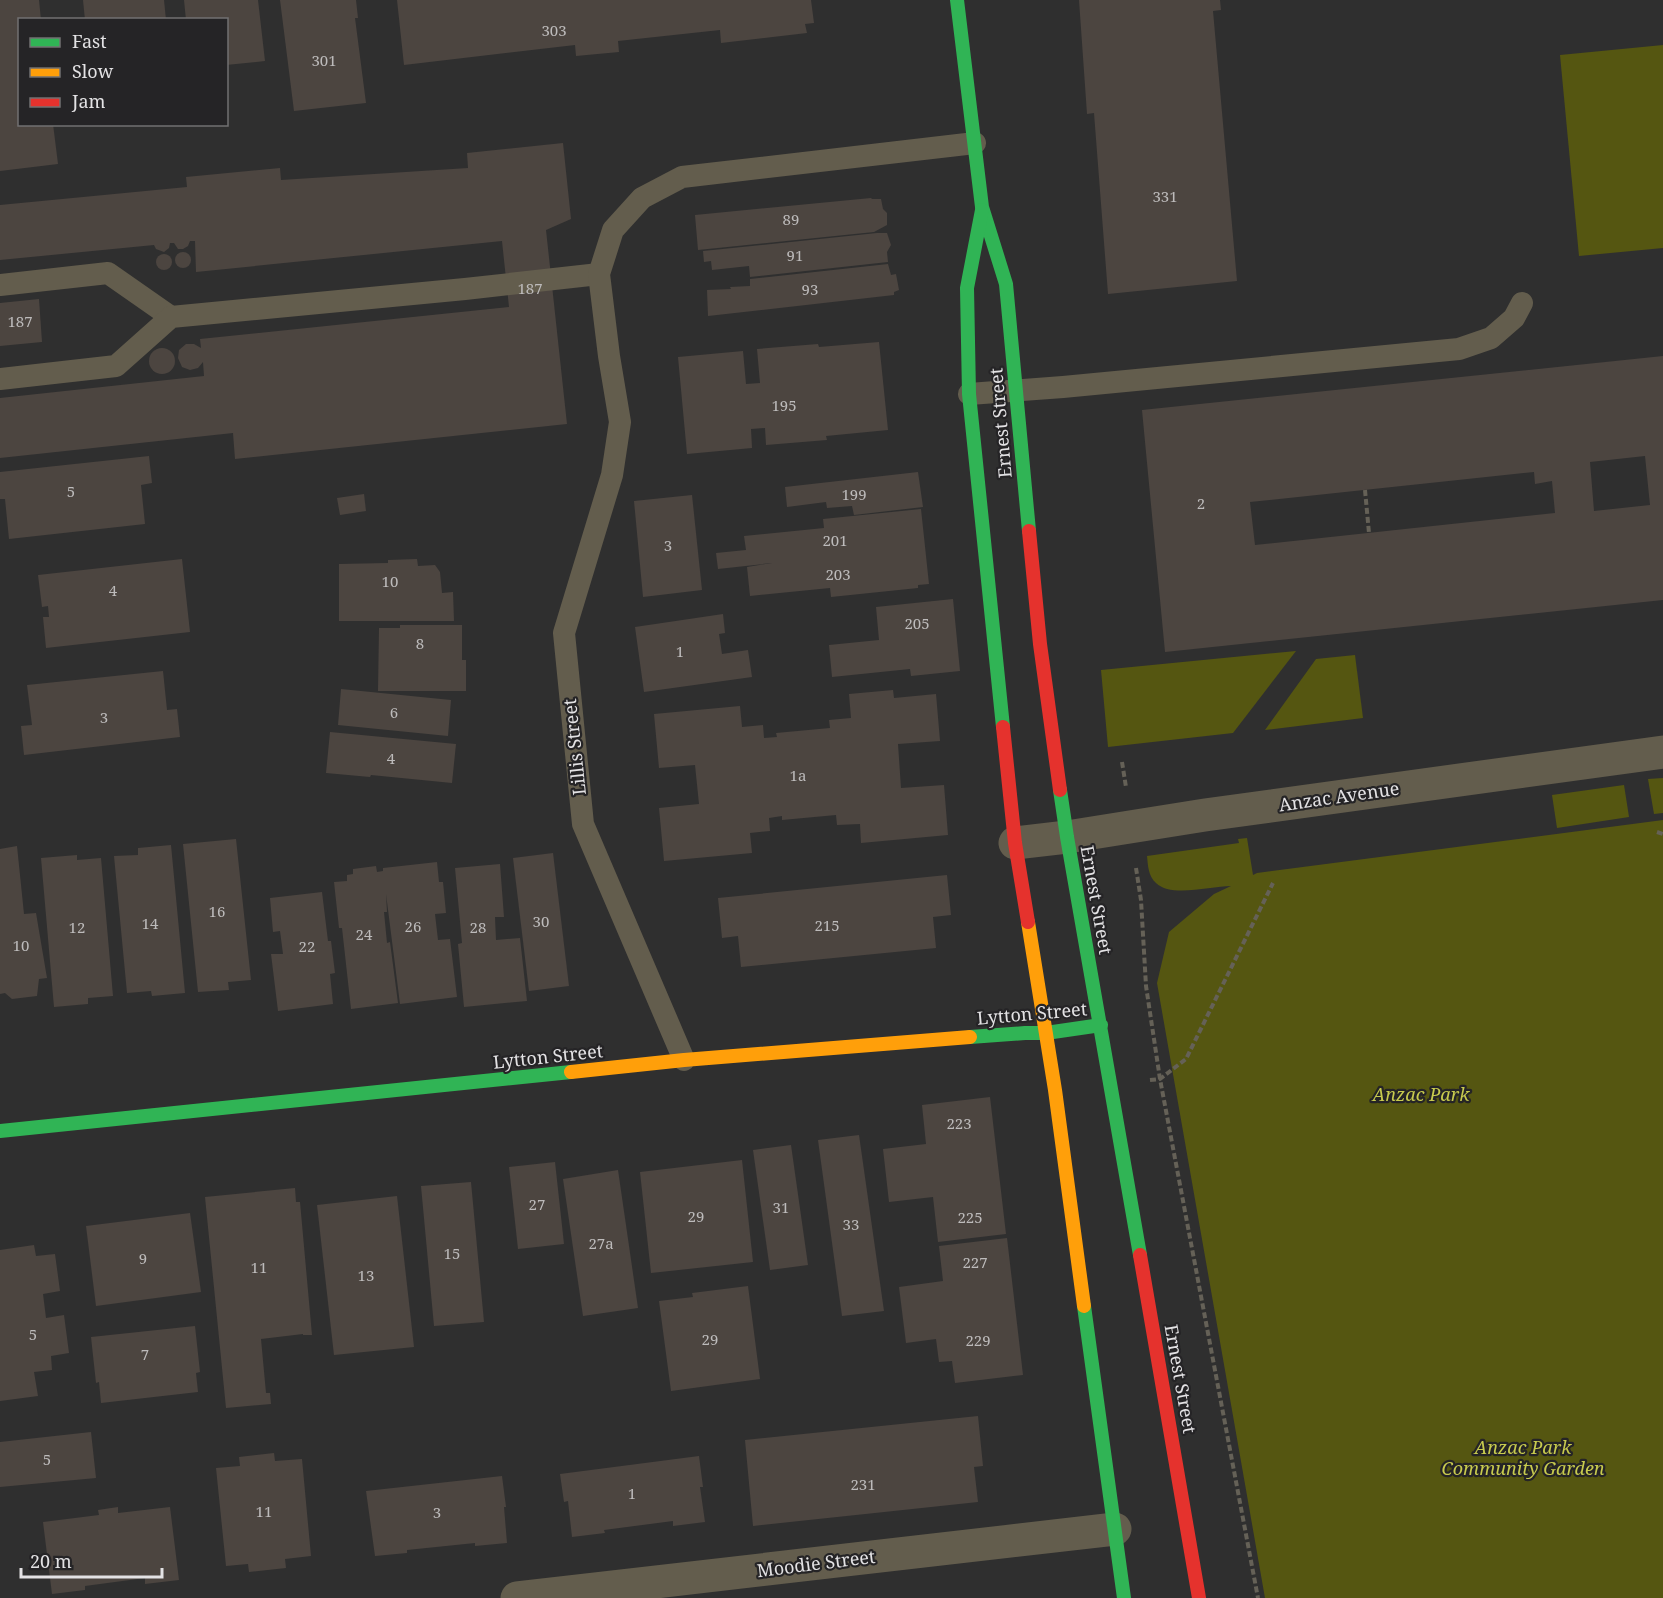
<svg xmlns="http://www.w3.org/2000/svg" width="1663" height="1598" font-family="'Noto Serif',serif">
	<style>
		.green { fill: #555611 }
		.building { fill: #4c4540; fill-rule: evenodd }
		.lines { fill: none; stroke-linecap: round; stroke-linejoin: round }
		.path { stroke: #656157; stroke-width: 4; stroke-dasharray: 6 3; stroke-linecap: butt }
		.lane { stroke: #635d4d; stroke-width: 22 }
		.street { stroke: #635d4d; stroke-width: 33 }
		.fast { stroke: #30b455; stroke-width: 14 }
		.slow { stroke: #ff9f0a; stroke-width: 14 }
		.jam { stroke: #e5322d; stroke-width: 14 }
		.labels { text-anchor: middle; stroke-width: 4.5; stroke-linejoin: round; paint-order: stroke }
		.number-label { font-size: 15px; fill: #bdbbbb }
		.street-label { font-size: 18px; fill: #e3e2e4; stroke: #252426 }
		.park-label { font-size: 18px; font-style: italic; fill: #c8cb4e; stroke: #252426 }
	</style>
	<rect width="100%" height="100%" fill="#2f2f2f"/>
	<g class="green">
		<path d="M1663 45V248L1579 256 1560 55Z"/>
		<path d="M1296 651 1233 733 1108 747 1101 670Z"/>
		<path d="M1355 655 1363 718 1265 730 1316 659Z"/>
		<path d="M1663 778V813L1654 814 1648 779Z"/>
		<path d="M1624 785 1629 817 1557 828 1552 795Z"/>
		<path d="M1663 820V1598H1265L1157 983 1169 932 1214 894 1231 886C1211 886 1171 898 1156 883 1148 876 1148 865 1147 856L1239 843 1238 839 1247 838 1253 875 1257 873Z"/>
	</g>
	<g class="building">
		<path d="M0 0H39L41 20H20V124H53L58 164 0 171Z"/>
		<path d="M83 0H164L166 20H85Z"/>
		<path d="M184 0H258L265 61 226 65V20H186Z"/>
		<path d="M280 0H356L358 18H355L366 103 294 111Z"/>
		<path d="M397 0H811L814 23 805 24 807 33 721 43 720 30 618 41 619 52 576 56 575 45 404 65Z"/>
		<path d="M1079 0H1220L1221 10 1213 11 1237 281 1108 294 1094 113 1087 114Z"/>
		<path d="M563 143 571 219 546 230 567 424 235 459 233 433 0 458V398L204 376 203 362 198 368 190 370 182 367 178 358 179 350 186 344H194L201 348 200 339 509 307 502 241 196 272 195 241H190L188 246 183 249H178L174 243H170L169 248 164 252 156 249 154 245 0 260V205L187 187 186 177 280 168 281 180 468 168 467 153Z"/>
		<path d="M871 198 872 199H881L883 209 887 213V225L874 232 698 250 695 215Z"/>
		<path d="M877 233H887L891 245 887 252 888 262 750 277 749 266 712 270 711 261 704 262 703 251Z"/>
		<circle cx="183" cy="260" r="8"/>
		<circle cx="164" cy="262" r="8"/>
		<path d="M888 264 891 275 896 274 899 290 894 292V295L708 316 707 290 731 289 730 287 750 286V279Z"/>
		<path d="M39 299 42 342 0 346V303Z"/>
		<path d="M879 342 888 430 826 436 827 440 766 445 765 428 751 429 752 448 687 454 678 357 743 351 746 384 760 383 757 349 818 344 819 347Z"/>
		<circle cx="162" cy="361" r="13"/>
		<path d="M1663 356V600L1165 652 1142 410ZM1645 456 1650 505 1594 511 1590 462ZM1534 472 1535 484 1552 481 1555 513 1255 545 1250 502Z"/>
		<path d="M149 456 152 483 141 485 145 524 9 539 5 499H0V472Z"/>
		<path d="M918 472 923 507 854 515 852 506 827 508 826 502 787 507 785 487Z"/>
		<path d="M364 494 366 511 340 515 337 498Z"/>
		<path d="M692 495 702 590 643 597 634 501Z"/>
		<path d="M921 509 929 584 918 585V588L831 597 830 588 750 596 747 567 772 563 718 569 716 553 746 550 744 536 824 528 823 519Z"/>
		<path d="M182 559 190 632 46 648 43 617H49L48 606 42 607 38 575Z"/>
		<path d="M417 559 418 566 435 565 440 572 442 593 453 592 454 621H339V564L388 563V560Z"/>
		<path d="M953 599 960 671 911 676 910 669 832 677 829 645 879 640 876 607Z"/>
		<path d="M723 614 725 633 719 634 722 654 748 650 752 677 644 692 635 627Z"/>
		<path d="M400 625H462V660H466V691H378L379 628H400Z"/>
		<path d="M163 671 167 710 177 709 180 737 24 755 21 726 32 725 27 685Z"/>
		<path d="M341 689 451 700 448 736 338 725Z"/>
		<path d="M893 690 894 698 936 694 940 741 898 744 901 788 944 785 948 835 861 843 860 824 837 825 836 815 782 820V816L769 818 770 831 750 833 752 853 664 861 659 808 699 804 695 765 659 768 654 714 740 706 742 727 763 725 764 738 777 737 776 733 830 728 829 720 851 718 849 694Z"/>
		<path d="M330 732 456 744 452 783 371 775 370 777 326 773Z"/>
		<path d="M236 839 251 980 228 982 229 990 198 992 183 844Z"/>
		<path d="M171 845 185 993 152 996 151 991 127 993 114 856 138 855V848Z"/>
		<path d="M17 846 24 914 36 913 47 978 39 979 37 996 12 999 5 993 0 994V849Z"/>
		<path d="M553 853 569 986 529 991 513 858Z"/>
		<path d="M77 855V860L101 858 113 996 88 998V1004L54 1007 41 858Z"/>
		<path d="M437 862 439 882H443L446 913 435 914 438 940 450 939 457 997 400 1004 386 894 387 912H384L387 943 390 942 398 1003 351 1009 342 928H339L334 882 347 881V875L353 874V869L376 866 377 872 383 871V868Z"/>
		<path d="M500 864 504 917H495L496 940 520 938 527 1001 464 1007 458 944 462 943 455 868Z"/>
		<path d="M947 875 951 915 933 917 936 948 741 967 738 936 722 938 718 898Z"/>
		<path d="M322 892 328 941H331L335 973 330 974 333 1004 278 1011 271 954H283L280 931 273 932 270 898Z"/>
		<path d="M990 1097 1006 1234 938 1242 933 1197 889 1202 883 1149 926 1144 922 1105Z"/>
		<path d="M859 1135 884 1311 842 1316 818 1140Z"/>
		<path d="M791 1145 808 1265 770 1270 753 1150Z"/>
		<path d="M742 1160 753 1262 651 1273 640 1172Z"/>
		<path d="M555 1162 564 1244 518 1249 509 1167Z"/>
		<path d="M618 1170 638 1308 583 1316 563 1179Z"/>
		<path d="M471 1182 484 1322 434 1326 421 1186Z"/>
		<path d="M295 1188 296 1202H300L312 1335H303V1334L261 1339 266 1393H270L271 1404 226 1408 205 1197Z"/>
		<path d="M397 1196 414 1347 334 1355 317 1205Z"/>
		<path d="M190 1213 201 1292 96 1306 86 1226Z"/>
		<path d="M1007 1238 1023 1375 955 1383 952 1361 939 1362 936 1339 906 1343 899 1287 943 1281 939 1246Z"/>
		<path d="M34 1245 36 1256 55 1254 60 1291 43 1294 46 1318 64 1315 69 1353 51 1356 52 1370 34 1372 38 1396 0 1401V1250Z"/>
		<path d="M748 1286 760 1379 671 1391 659 1301 693 1297 692 1293Z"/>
		<path d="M195 1326 200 1372 196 1373 198 1392 101 1403 99 1382 96 1383 91 1337Z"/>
		<path d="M978 1416 983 1466 974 1467 978 1502 753 1526 745 1440Z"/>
		<path d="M91 1432 96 1478 0 1487V1442Z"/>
		<path d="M274 1453 275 1461 302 1459 311 1556 285 1559 286 1568 249 1572 248 1564 226 1566 216 1468 240 1466 239 1457Z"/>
		<path d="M699 1456 703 1487H700L705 1522 673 1526V1521L604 1530 605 1533 572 1537 568 1501 564 1502 560 1474Z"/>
		<path d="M502 1476 506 1507H504L507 1543 475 1546V1543L407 1550V1553L375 1556 366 1491Z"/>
		<path d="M118 1507V1513L170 1507 179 1580 145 1584V1578L85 1586V1590L52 1594 43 1522 99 1515 98 1510Z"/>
	</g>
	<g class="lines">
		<g class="path">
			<path d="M1365 490 1369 533"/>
			<path d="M1122 762 1126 787"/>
			<path d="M1657 832 1663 834"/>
			<path d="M1136 868 1141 900 1146 986 1160 1079 1258 1598"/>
			<path d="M1150 1080 1160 1079 1186 1059 1273 883"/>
		</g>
		<g class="lane">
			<path d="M0 285 108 273 171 317"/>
			<path d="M0 379 116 366 171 317 465 289 599 274"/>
			<path d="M969 394 1063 387 1459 349 1491 338 1514 318 1522 303"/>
			<path d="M684 1060 583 824 564 633 612 475 620 422 609 356 599 274 613 230 642 198 682 177 975 143"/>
		</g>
		<g class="street">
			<path d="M1015 843 1067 837 1205 815 1663 752"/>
			<path d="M517 1598 1115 1529"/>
		</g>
		<g class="fast">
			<path d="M957 0 982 207 1006 284 1029 531"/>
			<path d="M982 210 967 288 969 394 1003 727"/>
			<path d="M1060 790 1067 837 1140 1255"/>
			<path d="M970 1037 1025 1033H1046L1101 1025"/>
			<path d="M0 1131 571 1072"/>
			<path d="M1084 1306 1124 1598"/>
		</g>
		<g class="slow">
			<path d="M1028 922 1055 1090 1084 1306"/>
			<path d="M571 1072 684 1060 970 1037"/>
		</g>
		<g class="jam">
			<path d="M1029 531 1040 644 1060 790"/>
			<path d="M1003 727 1015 843 1028 922"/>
			<path d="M1140 1255 1199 1598"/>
		</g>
	</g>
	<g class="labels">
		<g class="number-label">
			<text x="554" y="36">303</text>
			<text x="324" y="66">301</text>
			<text x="1165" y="202">331</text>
			<text x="791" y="225">89</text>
			<text x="795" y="261">91</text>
			<text x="530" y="294">187</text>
			<text x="810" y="295">93</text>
			<text x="20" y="327">187</text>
			<text x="784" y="411">195</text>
			<text x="71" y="497">5</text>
			<text x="854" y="500">199</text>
			<text x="1201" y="509">2</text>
			<text x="835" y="546">201</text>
			<text x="668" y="551">3</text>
			<text x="838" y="580">203</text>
			<text x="390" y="587">10</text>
			<text x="113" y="596">4</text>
			<text x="917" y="629">205</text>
			<text x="420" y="649">8</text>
			<text x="680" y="657">1</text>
			<text x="394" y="718">6</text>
			<text x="104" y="723">3</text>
			<text x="391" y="764">4</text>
			<text x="798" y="781">1a</text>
			<text x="217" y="917">16</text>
			<text x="541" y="927">30</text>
			<text x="150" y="929">14</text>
			<text x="827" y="931">215</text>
			<text x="413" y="932">26</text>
			<text x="77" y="933">12</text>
			<text x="478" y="933">28</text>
			<text x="364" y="940">24</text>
			<text x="21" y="951">10</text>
			<text x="307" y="952">22</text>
			<text x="959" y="1129">223</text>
			<text x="537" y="1210">27</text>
			<text x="781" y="1213">31</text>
			<text x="696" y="1222">29</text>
			<text x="970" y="1223">225</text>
			<text x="851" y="1230">33</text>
			<text x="601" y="1249">27a</text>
			<text x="452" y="1259">15</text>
			<text x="143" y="1264">9</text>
			<text x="975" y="1268">227</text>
			<text x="259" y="1273">11</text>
			<text x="366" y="1281">13</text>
			<text x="33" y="1340">5</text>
			<text x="710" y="1345">29</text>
			<text x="978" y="1346">229</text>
			<text x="145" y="1360">7</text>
			<text x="47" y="1465">5</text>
			<text x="863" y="1490">231</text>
			<text x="632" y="1499">1</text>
			<text x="264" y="1517">11</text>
			<text x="437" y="1518">3</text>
		</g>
		<g class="street-label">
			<text transform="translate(1001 423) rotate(-95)" y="6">Ernest Street</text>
			<text transform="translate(575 747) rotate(-96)" y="6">Lillis Street</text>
			<text transform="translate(1339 797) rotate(-8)" y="6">Anzac Avenue</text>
			<text transform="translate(1096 900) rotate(80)" y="6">Ernest Street</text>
			<text transform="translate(1032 1014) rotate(-5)" y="6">Lytton Street</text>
			<text transform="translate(548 1057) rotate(-6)" y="6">Lytton Street</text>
			<text transform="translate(1180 1379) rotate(80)" y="6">Ernest Street</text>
			<text transform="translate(816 1564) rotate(-7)" y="6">Moodie Street</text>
		</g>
		<g class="park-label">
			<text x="1421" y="1101">Anzac Park</text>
			<text x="1523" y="1454">Anzac Park<tspan x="1523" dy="21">Community Garden</tspan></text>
		</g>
	</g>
	<rect x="18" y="18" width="210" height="108" fill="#252426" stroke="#717072" stroke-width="1.5"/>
	<rect x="30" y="38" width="30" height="9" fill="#30b455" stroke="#717072" stroke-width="1.5"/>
	<text x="72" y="48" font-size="18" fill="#e3e2e4">Fast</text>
	<rect x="30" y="68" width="30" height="9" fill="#ff9f0a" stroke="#717072" stroke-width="1.5"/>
	<text x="72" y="78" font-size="18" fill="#e3e2e4">Slow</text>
	<rect x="30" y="98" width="30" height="9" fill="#e5322d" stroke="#717072" stroke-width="1.5"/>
	<text x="72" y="108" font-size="18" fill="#e3e2e4">Jam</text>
	<path d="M21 1568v9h141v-9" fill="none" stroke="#e3e2e4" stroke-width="3"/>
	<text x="30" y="1568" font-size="18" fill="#e3e2e4" stroke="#252426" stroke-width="4.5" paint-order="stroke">20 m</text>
</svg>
